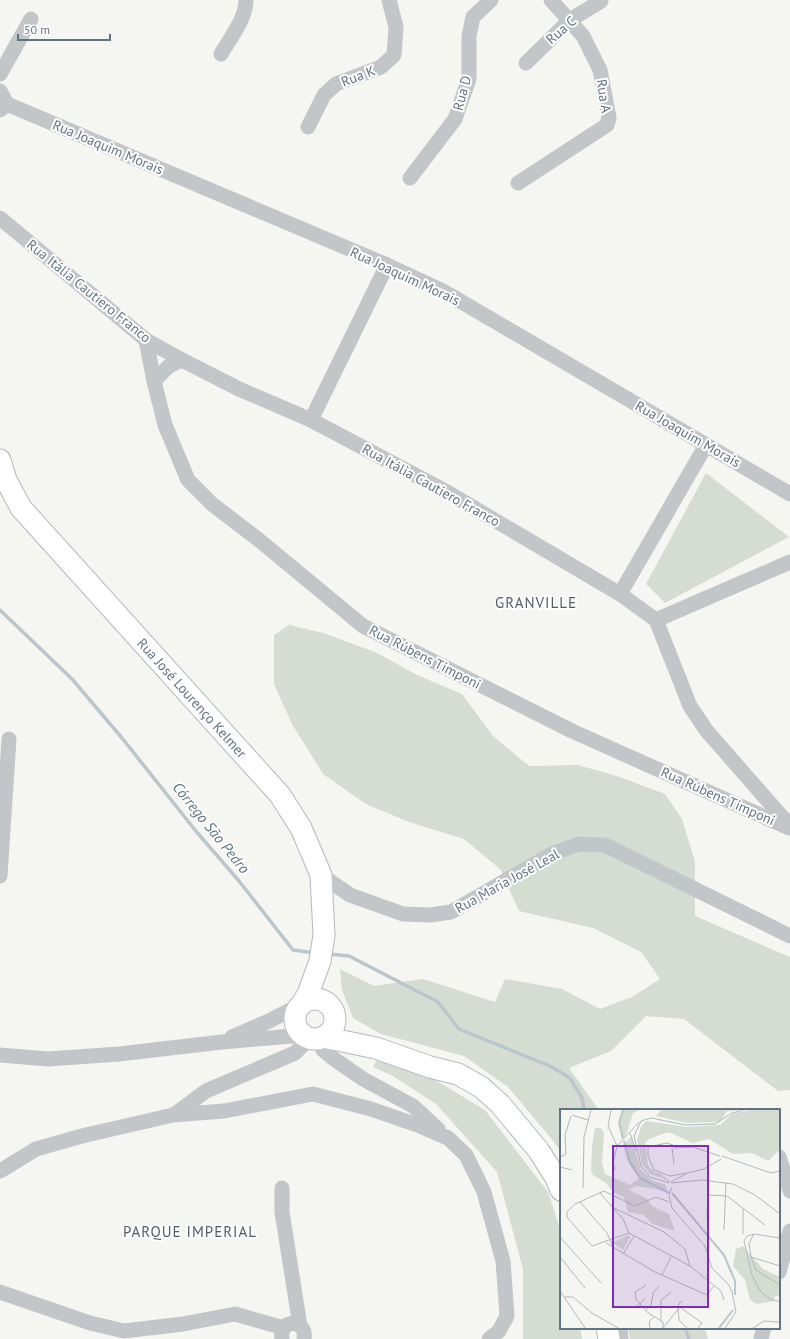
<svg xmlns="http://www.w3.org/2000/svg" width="790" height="1339" font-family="'PT Sans',sans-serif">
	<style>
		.green { fill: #d5dcd2 }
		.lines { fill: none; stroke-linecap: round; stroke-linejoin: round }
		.stream { stroke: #bbc6cc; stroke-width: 3.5 }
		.secondary-casing { stroke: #b4b9be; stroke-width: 23 }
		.minor { stroke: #c2c6c9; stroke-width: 15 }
		.secondary { stroke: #fff; stroke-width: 21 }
		.labels { text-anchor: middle; stroke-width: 4; stroke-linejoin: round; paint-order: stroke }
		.street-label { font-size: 14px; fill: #627384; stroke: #fff }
		.neighbourhood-label { font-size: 15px; letter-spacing: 1px; fill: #515c68; stroke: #fff }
		.water-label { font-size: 15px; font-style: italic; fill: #5e7581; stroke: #fff }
		.inset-river { fill: none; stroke: #bbc6cc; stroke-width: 2 }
		.inset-road { fill: none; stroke: #b1b9be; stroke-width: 1 }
		.view { fill: #7b2cbf; fill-opacity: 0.15; stroke: #7b2cbf; stroke-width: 2 }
		.inset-edge { fill: none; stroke: #627384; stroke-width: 2 }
	</style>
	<rect width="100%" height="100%" fill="#f5f5f1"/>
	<g class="green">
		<path d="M706 473 789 537 665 603 646 584Z"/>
		<path d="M289 625 323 633 375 652 417 675 462 694 493 736 529 766 578 765 617 776 665 794 682 819 695 862V916L790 957V1090L778 1091 684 1019 646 1016 611 1051 569 1068 599 1110H561V1153L555 1143 508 1087 464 1056 381 1034 353 1018 342 990 340 969 374 986 423 979 495 1002 505 979 562 989 600 1009 632 997 660 979 641 952 593 928 519 911 500 869 464 839 409 822 366 804 323 774 293 726 274 684V635Z"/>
		<path d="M379 1057 427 1075 485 1110 548 1192 561 1232V1328H580L582 1339H523V1269L497 1172 436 1104 393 1076 373 1067Z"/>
		<path d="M628 1328H705L708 1339H630Z"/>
	</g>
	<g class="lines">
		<g class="stream">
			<path d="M0 610 72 679 122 738 195 830 239 881 293 950 316 953"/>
			<path d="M328 954 349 956 438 1002 459 1029 552 1067 570 1078 582 1098 584 1110"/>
			<path d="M685 1328 689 1339"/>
		</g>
		<defs>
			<g id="secondary">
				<path d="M0 460 6 480 21 508 280 795 301 828 321 875 324 935 320 961 308 994 303 1002"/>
				<circle cx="315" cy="1019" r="20"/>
				<path d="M323 1037 376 1048 430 1067 458 1074 481 1087 500 1104 539 1151 556 1178 561 1190"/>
				<path d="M607 1328 609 1339"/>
			</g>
		</defs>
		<use href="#secondary" class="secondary-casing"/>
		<g class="minor">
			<path d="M221 54C230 38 246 19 246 0"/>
			<path d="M526 63 570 20 601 1"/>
			<path d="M0 74 31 19"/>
			<path d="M0 91 7 104"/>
			<path d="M0 110 7 104 387 265 443 291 790 494"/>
			<path d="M308 127 324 95 336 84 381 67 394 55 396 27 389 0"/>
			<path d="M410 178 455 119 469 79V36L473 17 491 0"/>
			<path d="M518 183 607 125 609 118 600 70 583 36 551 0"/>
			<path d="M0 218 146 340 182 360 239 389 311 420 447 492 620 594 656 620 690 706 706 730 790 826"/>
			<path d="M146 340 154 381 165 425 188 480 212 504 259 540 363 626 572 731 789 828"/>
			<path d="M154 381 169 366 182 360"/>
			<path d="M311 420 387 265"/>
			<path d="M620 594 706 445"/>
			<path d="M656 620 790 562"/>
			<path d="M321 875 350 895 403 914 430 915 451 912 554 853 579 844 605 845 790 936"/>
			<path d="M0 876 9 739"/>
			<path d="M232 1037 269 1021 300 1005"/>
			<path d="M317 1038 323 1050 334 1059 363 1079 413 1106 438 1129"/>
			<path d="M0 1055 48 1059 119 1054 222 1042 304 1035"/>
			<path d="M175 1114 206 1091 295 1053 310 1038"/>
			<path d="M779 1157 790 1191"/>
			<path d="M0 1171 36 1149 82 1136 173 1115 224 1111 313 1094 371 1109 420 1126 448 1138 466 1155 484 1192 503 1261 507 1316 499 1331 489 1339"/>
			<path d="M282 1188V1212L300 1326"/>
			<path d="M779 1272 790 1231"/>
			<path d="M0 1292 90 1323 124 1331 183 1324 235 1314 284 1328"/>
			<path d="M620 1328 621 1339"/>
			<path d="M761 1338 764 1328"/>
			<path d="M282 1339C278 1318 308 1319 304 1339"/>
		</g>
		<use href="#secondary" class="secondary"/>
	</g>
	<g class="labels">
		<g class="street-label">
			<text transform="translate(561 30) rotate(-41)" y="5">Rua C</text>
			<text transform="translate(358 76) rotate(-21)" y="5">Rua K</text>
			<text transform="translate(462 93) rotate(-75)" y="5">Rua D</text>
			<text transform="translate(604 96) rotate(81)" y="5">Rua A</text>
			<text transform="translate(108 147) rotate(23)" y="5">Rua Joaquim Morais</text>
			<text transform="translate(405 276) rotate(25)" y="5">Rua Joaquim Morais</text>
			<text transform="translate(89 291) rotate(39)" y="5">Rua Itália Cautiero Franco</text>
			<text transform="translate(688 434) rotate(30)" y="5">Rua Joaquim Morais</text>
			<text transform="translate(431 485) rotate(29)" y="5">Rua Itália Cautiero Franco</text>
			<text transform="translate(425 657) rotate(27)" y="5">Rua Rúbens Timponi</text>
			<text transform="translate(192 698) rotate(48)" y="5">Rua José Lourenço Kelmer</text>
			<text transform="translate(718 796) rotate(24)" y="5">Rua Rúbens Timponi</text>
			<text transform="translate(507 881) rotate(-29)" y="5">Rua Maria José Leal</text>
		</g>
		<g class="neighbourhood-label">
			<text x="536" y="608">GRANVILLE</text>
			<text x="190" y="1237">PARQUE IMPERIAL</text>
		</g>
		<g class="water-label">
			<text transform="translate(211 828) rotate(51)" y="5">Córrego São Pedro</text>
		</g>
	</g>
	<g transform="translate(560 1109)">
		<rect width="220" height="220" fill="#f5f5f1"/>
		<path d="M63 1H80L73 4 67 24 62 31 59 11ZM101 1H181L167 2 160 13 127 14 96 7ZM188 1H220V41L208 52 192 44 173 45 149 30 132 34 111 24H105L89 30 85 34 88 57 103 70 90 65 82 55 77 31 81 18 86 12 127 18 160 16 172 5ZM35 19H41L44 24 42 54 45 65 70 76 79 69 69 55 63 36 71 28 81 61 92 71 106 76 107 82 76 77 69 81 86 89 92 97 109 105 115 122 92 115 84 106 68 103 64 88 53 83 46 74 33 66 31 61 32 37ZM68 126 70 128 63 141 53 134ZM183 137 203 160 220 168V186L215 187 214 192 197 195 190 191 185 171 173 157 176 140Z" fill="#d5dcd2"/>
		<path class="inset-river" d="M63 1 59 14 63 29M64 32 69 51 80 69 109 84M112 84 164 146 175 172V186M159 219 173 201"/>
		<path class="inset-road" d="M51 1 48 17 57 37M12 6 28 11M70 24 76 42M113 36 107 34 88 38V47L94 61 110 67 127 64 144 60 161 50M57 37 79 13M112 39 114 55M114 39 133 38 160 47M162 47 211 64 220 62M0 48 6 45 5 26 11 7M0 58 12 61M55 61 53 54 57 37M97 64 110 73M111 73 126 65M109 74 90 68 81 57 74 27 81 12 91 9 126 16 155 15 172 4 183 1M111 74 142 71 173 75 195 86 220 105M112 78 109 86 112 99 145 137 152 159 169 176 172 183 176 203 165 219M23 79 24 28 31 1M40 84 63 110 69 124 130 157 161 182 164 191M20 93 47 124 53 138M54 99 104 123 125 140 130 157M147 109 148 86 167 87 205 116M164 121 166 73M69 124 32 137 7 108V103L15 95 44 82 75 97 96 88 109 93M183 125V99M194 125 187 127 184 132 192 166 200 182 210 190 220 193M0 128 41 174M220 129 194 125 189 134 191 148 196 161 220 176M46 134 95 163 147 186 154 177M63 145 74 127M0 148 25 179M191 148 220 157M102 166 111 148M86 176 75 183 76 190 87 203 103 213V219M0 182 25 219M5 188H13L32 204 58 219M121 192 118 197 119 211 127 219M76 198 85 190M85 202 91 196 93 184 99 177M101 211V191L111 183M90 219 89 213 94 208M103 219 120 198 142 214 138 219M193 219 204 212 220 213"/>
		<path class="view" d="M53 37H148V198H53Z"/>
		<rect width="220" height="220" class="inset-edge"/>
	</g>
	<path d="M18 34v6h92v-6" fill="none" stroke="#627384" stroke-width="2"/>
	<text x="24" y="34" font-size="12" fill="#627384" stroke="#ffffff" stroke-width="3" paint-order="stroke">50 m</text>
</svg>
